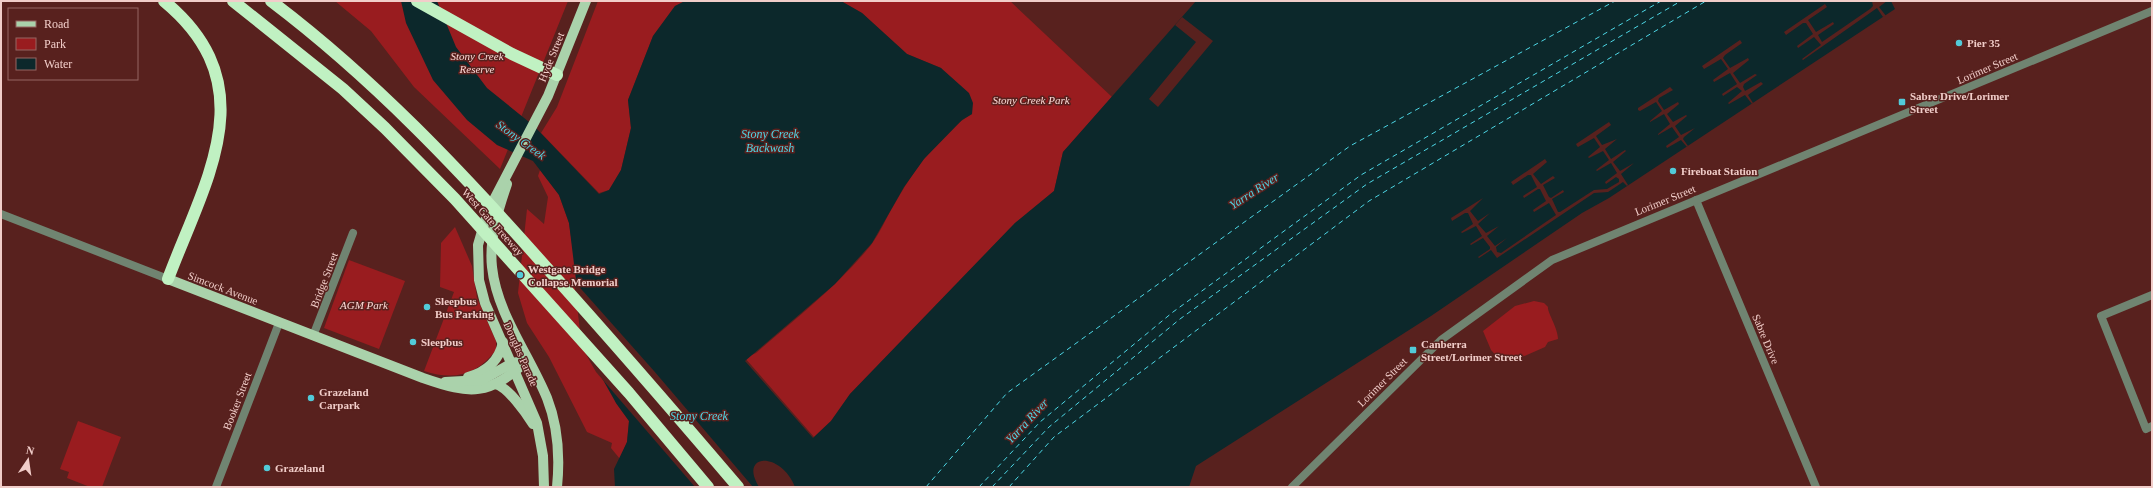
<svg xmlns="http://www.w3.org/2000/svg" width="2153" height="488" font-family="'Times New Roman',serif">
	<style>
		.green { fill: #991c1f }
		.water { fill: #0c282b }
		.pier { fill: #58211e }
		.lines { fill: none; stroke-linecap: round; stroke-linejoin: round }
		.ferry { stroke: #4dd7e6; stroke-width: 1; stroke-dasharray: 5 4; stroke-linecap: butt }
		.minor { stroke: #708471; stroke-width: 8 }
		.tertiary { stroke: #708471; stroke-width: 8 }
		.primary { stroke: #aad2ab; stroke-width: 10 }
		.motorway { stroke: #c0f1c2; stroke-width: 12 }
		.motorway-bridge { stroke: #c0f1c2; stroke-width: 12 }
		.poi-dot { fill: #52cbd9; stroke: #58211e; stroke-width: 1.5 }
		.labels { text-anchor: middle; stroke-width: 3; stroke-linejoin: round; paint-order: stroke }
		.poi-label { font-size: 11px; font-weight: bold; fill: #f1cdc9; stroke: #58211e; text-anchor: start }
		.park-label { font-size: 11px; font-style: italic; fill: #fddad6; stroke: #58211e }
		.street-label { font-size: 11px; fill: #f1cdc9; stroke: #58211e }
		.water-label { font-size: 12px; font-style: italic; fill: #4dd7e6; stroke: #58211e }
	</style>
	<rect width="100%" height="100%" fill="#58211e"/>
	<g class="green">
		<path d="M335 1H568L500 169 414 87 371 31Z"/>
		<path d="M598 1H685L675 6 653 36 628 100 631 128 621 170 609 190 599 193 541 133 557 107Z"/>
		<path d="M841 1H1010L1112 97 1063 152 1054 191 1015 223 850 394 831 421 814 437 745 358 756 353C796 318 838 286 871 245 880 233 886 218 894 205 912 173 939 133 972 114L941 68 907 54 862 13Z"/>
		<path d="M540 170 559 195 569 223 577 278 616 403 629 421 627 442 620 459 611 448 612 443 587 432 549 357 527 323 518 293 527 209 544 224 548 197 538 176Z"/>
		<path d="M455 227 472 266 477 298 496 341V350C477 375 454 381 424 371L454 292 440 287 441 243Z"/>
		<path d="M349 260 405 281 379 349 324 328Z"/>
		<path d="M1534 301 1544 303 1548 307C1547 312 1558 328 1558 339L1548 342 1545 347 1513 361H1501L1491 350 1483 331 1515 306Z"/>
		<path d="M78 421 121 437 102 487H90L67 478 69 472 60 469Z"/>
	</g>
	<path class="water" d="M401 1H437L456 47 487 88 534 126 599 194 609 190 621 170 631 128 628 100 653 36 675 6 685 1H841L862 13 907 54 941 68 969 93 973 103 972 114 962 120 924 159 904 187 872 243 835 284 745 361 813 438 831 421 850 394 1015 223 1054 191 1063 152 1196 1H1891L1895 9 1609 198 1582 213 1431 316 1196 466 1189 487H795C781 451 738 453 759 487H615L614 469 627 442 629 421 616 403 584 346 569 223 559 195 533 161 497 145 467 120 433 80 406 23Z"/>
	<g class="pier">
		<path d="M1872 1H1887L1879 7 1886 16 1883 17 1877 8 1803 60 1802 59 1821 45 1814 37 1798 48 1797 46 1813 34 1806 23H1803L1786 35 1784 32 1825 4 1827 7 1808 20 1816 32 1833 22 1834 24 1818 35 1822 42 1870 9 1873 6Z"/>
		<path d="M1182 17 1213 41 1158 107 1149 99 1196 42 1175 25Z"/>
		<path d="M1740 40 1742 43 1725 55 1723 58 1730 68 1748 58 1749 60 1733 73 1740 83 1755 74 1757 75 1744 84 1743 87 1745 91 1761 82 1763 84 1748 95 1753 103 1752 104 1745 95 1729 104 1728 103 1742 91 1737 87 1723 96 1722 94 1737 84 1730 73 1714 82 1713 80 1728 69 1721 59 1704 69 1702 66Z"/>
		<path d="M1670 87 1673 90 1659 98 1658 101 1664 110 1678 102 1679 104 1667 114 1673 122 1686 115 1687 116 1675 126 1681 135 1695 128 1684 137 1683 139 1688 146 1687 147 1681 140 1667 148 1666 146 1679 137 1672 127 1658 135V134L1670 124 1664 114 1650 122V121L1662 111 1656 102 1640 111 1638 110V108Z"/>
		<path d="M1609 122 1611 125 1596 136 1602 145 1617 139 1605 149 1611 159 1625 150 1626 151 1613 162 1620 171 1634 163 1621 174 1628 185 1627 186 1623 182 1608 192 1594 193 1497 258 1491 250 1479 258 1478 257 1490 249V247L1483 238 1471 245 1470 244 1482 236 1476 226 1462 233 1461 232 1473 224 1468 213H1465L1452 221 1451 218 1483 198 1470 211 1478 221 1490 213 1478 224 1486 233 1499 226 1487 236 1495 246 1507 238 1496 247 1497 252 1501 253 1556 215 1549 203 1534 212 1533 210 1546 201 1540 189H1538L1524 198 1523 196 1537 187 1531 175H1528L1513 185 1511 182 1545 159 1547 162 1533 174 1541 184 1553 176 1555 178 1543 185 1549 197 1551 198 1563 190 1564 192 1552 199 1558 212H1560L1594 190 1607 189 1619 182V179L1616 177 1606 184 1605 182 1617 173 1611 163 1597 171 1596 170 1609 160 1603 151 1589 158 1588 157 1600 147 1594 138 1578 147 1577 146 1576 144Z"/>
		<path d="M574 281 654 371 753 487H695L596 372 582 347Z"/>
	</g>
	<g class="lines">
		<g class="ferry">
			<path d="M926 487 1007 393 1350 146 1615 1"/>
			<path d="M979 487 1040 422 1173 312 1361 175 1661 1"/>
			<path d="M992 487 1049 427 1180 319 1367 184 1681 1"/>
			<path d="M1009 487 1054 437 1369 201 1706 1"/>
		</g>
		<g class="minor">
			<path d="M1696 200 1816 487"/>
			<path d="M1 214 168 279"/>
			<path d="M2152 295 2101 316 2146 429 2152 426"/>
			<path d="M313 336 353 233"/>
			<path d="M1292 487 1441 340 1552 260 2152 11"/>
		</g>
		<path class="tertiary" d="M216 487 279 323"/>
		<g class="primary">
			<path d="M507 184C498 210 489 239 492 267 497 314 529 354 547 398 558 426 560 457 557 487"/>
			<path d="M168 279 423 378C472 395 488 396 528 360"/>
			<path d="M468 377C486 372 499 361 503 342"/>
			<path d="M445 382 482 380 512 363 518 362"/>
			<path d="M495 384C508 387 526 413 533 424"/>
			<path d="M544 487 543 456 537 423 485 303 479 280 478 245 488 211 548 96 586 1"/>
		</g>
		<g class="motorway">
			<path d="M164 1C267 86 205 180 168 279"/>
			<path d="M417 1 512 54 557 75"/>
		</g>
		<g class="motorway-bridge">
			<path d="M233 1 343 89 385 128 455 199 629 393 708 487"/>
			<path d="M271 1C373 78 461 171 546 267 611 339 675 413 738 487"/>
		</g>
	</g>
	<g class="poi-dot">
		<circle cx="1959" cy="43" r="4"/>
		<rect x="1898" y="98" width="8" height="8" rx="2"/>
		<circle cx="1673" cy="171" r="4"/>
		<circle cx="520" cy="275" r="4"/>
		<circle cx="427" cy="307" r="4"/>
		<circle cx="413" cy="342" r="4"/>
		<rect x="1409" y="346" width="8" height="8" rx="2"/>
		<circle cx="311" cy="398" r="4"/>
		<circle cx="267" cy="468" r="4"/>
	</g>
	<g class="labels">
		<g class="poi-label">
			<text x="1967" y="47">Pier 35</text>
			<text x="1910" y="100">Sabre Drive/Lorimer<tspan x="1910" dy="13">Street</tspan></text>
			<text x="1681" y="175">Fireboat Station</text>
			<text x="528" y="273">Westgate Bridge<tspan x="528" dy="13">Collapse Memorial</tspan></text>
			<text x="435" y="305">Sleepbus<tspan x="435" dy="13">Bus Parking</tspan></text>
			<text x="421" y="346">Sleepbus</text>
			<text x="1421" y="348">Canberra<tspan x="1421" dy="13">Street/Lorimer Street</tspan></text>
			<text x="319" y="396">Grazeland<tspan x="319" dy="13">Carpark</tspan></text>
			<text x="275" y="472">Grazeland</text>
		</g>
		<g class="park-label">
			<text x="477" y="60">Stony Creek<tspan x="477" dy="13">Reserve</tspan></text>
			<text x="1031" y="104">Stony Creek Park</text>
			<text x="364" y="309">AGM Park</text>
		</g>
		<g class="street-label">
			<text transform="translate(551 57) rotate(-68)" y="4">Hyde Street</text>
			<text transform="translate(1987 68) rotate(-23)" y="4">Lorimer Street</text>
			<text transform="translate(1665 200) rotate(-22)" y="4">Lorimer Street</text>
			<text transform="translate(493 222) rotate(48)" y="4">West Gate Freeway</text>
			<text transform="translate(324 280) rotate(-69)" y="4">Bridge Street</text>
			<text transform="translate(223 288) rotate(21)" y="4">Simcock Avenue</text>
			<text transform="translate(1766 339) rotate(67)" y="4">Sabre Drive</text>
			<text transform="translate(521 354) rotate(66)" y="4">Douglas Parade</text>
			<text transform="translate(1382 382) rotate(-45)" y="4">Lorimer Street</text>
			<text transform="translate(237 401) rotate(-69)" y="4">Booker Street</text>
		</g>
		<g class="water-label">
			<text x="770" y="138">Stony Creek<tspan x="770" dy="14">Backwash</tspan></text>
			<text transform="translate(521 140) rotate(36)" y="4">Stony Creek</text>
			<text transform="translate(1254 191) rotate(-33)" y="4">Yarra River</text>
			<text x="699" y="420">Stony Creek</text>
			<text transform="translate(1027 421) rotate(-47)" y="4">Yarra River</text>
		</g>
	</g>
	<rect width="2153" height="488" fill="none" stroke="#f1cdc9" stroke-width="4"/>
	<rect x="8" y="8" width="130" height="72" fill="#58211e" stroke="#956662"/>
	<rect x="16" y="21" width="20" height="6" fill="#aad2ab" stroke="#956662"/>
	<text x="44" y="28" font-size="12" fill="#f1cdc9">Road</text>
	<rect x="16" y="38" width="20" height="12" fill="#991c1f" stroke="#956662"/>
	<text x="44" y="48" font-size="12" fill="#f1cdc9">Park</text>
	<rect x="16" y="58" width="20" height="12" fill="#0c282b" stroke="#956662"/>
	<text x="44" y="68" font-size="12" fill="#f1cdc9">Water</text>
	<g transform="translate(28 460) rotate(13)" stroke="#58211e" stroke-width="3" paint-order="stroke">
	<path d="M0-3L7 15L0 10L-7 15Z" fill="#f1cdc9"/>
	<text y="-6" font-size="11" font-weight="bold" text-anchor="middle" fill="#f1cdc9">N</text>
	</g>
</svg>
